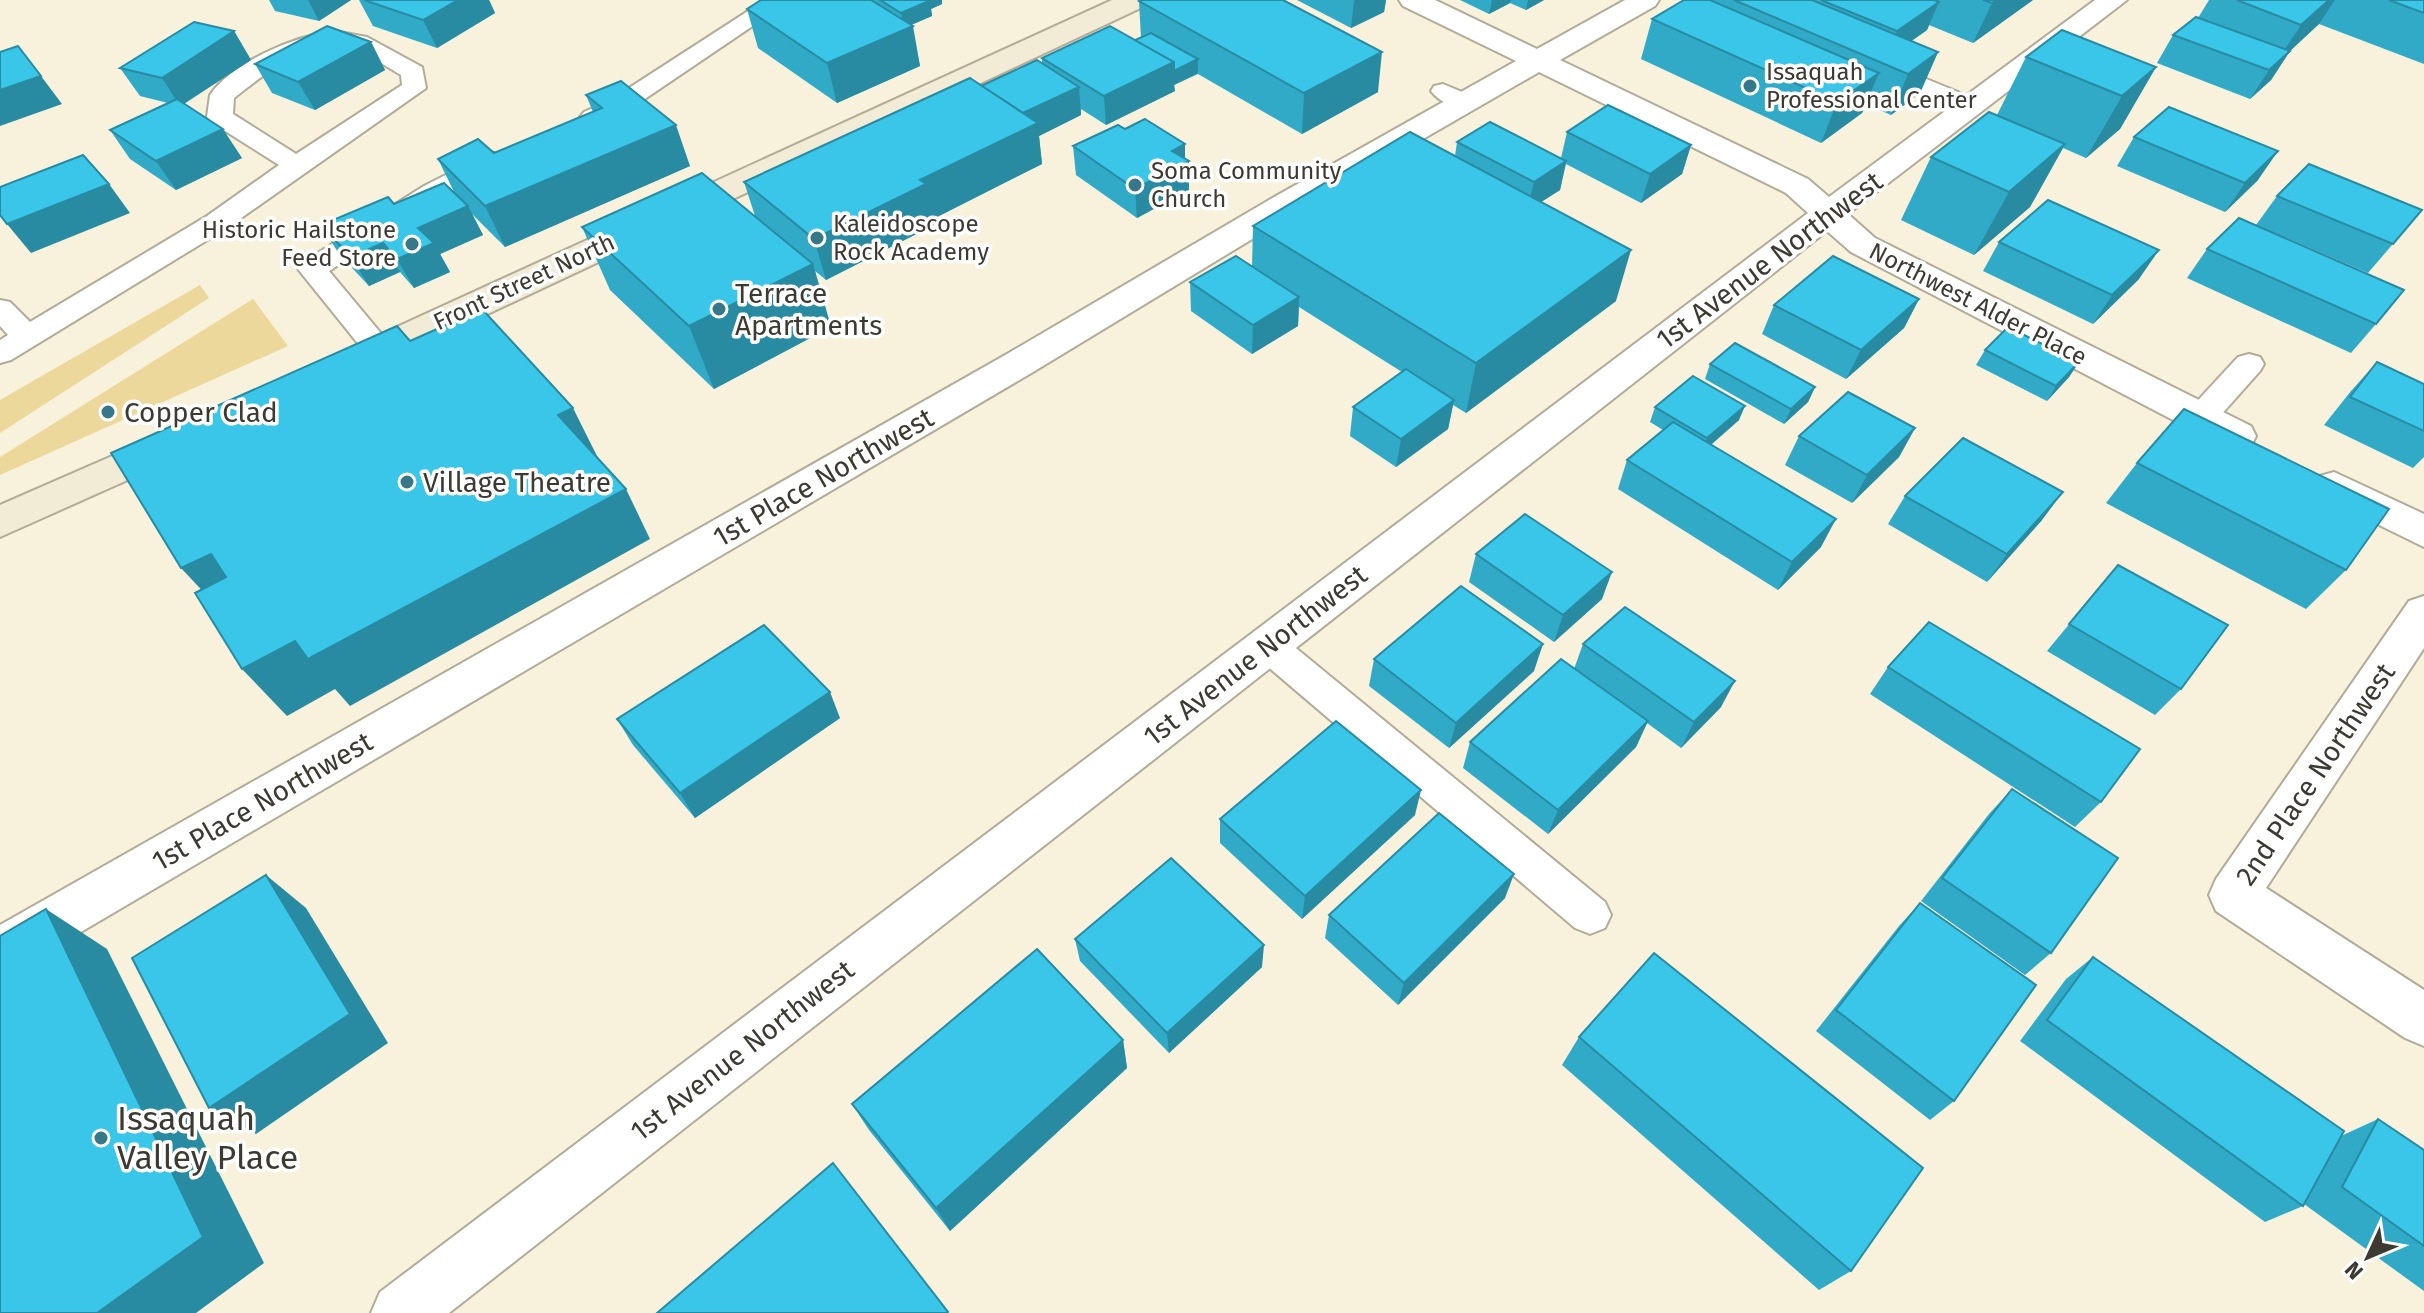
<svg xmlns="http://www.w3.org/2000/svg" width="2424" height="1313" font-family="'Fira Sans',sans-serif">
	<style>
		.green { fill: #ebd89a }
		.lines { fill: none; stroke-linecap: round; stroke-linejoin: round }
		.service-casing { stroke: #b1ab97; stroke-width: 4 }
		.minor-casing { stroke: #b1ab97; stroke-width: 4 }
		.secondary-casing { stroke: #b1ab97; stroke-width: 4 }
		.service { fill: #fff; fill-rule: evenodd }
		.minor { fill: #fff; fill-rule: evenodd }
		.secondary { fill: #f2ebd5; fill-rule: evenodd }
		.wall { fill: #31aac8 }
		.shaded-wall { fill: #288ba2 }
		.building { fill: #39c6e8; stroke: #288ba2; stroke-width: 2 }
		.poi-dot { fill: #36788a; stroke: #fff; stroke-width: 3 }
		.labels { text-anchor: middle; stroke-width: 7; stroke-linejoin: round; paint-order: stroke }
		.far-poi-label { font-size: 24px; fill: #3c3a31; stroke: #fff; text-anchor: start }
		.far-street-label { font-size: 24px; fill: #3c3a31; stroke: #fff }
		.street-label { font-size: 28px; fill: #3c3a31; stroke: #fff }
		.poi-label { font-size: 28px; fill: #3c3a31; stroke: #fff; text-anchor: start }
		.near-poi-label { font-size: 34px; fill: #3c3a31; stroke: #fff; text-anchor: start }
	</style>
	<rect width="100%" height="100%" fill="#f8f2dd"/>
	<g class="green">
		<path d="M200 285 209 298 0 433V400Z"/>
		<path d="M253 299 288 346 0 475V457Z"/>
	</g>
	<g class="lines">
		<defs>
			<g id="service">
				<path d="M765 0H791L627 111 602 122H584L580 117 584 112 609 101Z"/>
				<path d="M334 31 367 37 422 67 426 88 227 228 11 360 0 363V340L8 335 0 326V300L10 302 30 322 207 216 279 165 211 122 207 117 210 95C232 62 295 36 334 31ZM334 45C360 48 379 62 401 75L402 85 296 154 233 114 234 98C264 74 295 50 334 45Z"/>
				<path d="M1880 60 1980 101 1983 106 1980 111H1962L1872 72 1868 67 1872 62Z"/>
				<path d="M1443 84 1474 97 1477 102 1474 107C1459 111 1440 103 1431 91L1434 86Z"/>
				<path d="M491 152 500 155 504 160 500 165 442 198 329 271 394 349 390 356 379 359 368 356 298 269 302 263 424 186Z"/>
				<path d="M2249 354 2260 357 2264 364 2260 371 2211 426 2200 429 2189 426 2184 418 2189 410 2238 357Z"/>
				<path d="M1267 631 1280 635 1605 902 1611 915 1605 928 1590 934 1575 928 1254 655 1249 645 1254 635Z"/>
			</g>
			<g id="minor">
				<path d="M1399 0H1435L1537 49 1625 0H1659L1655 6 1560 60 1808 179 1829 197 2095 0H2127L1848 214 1875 238 2251 426 2256 436 2251 446 2237 449 2223 446 1851 252 1827 231 449 1313H371L380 1292 1808 213 1786 193 1539 72 1300 210 1033 372 18 969 0 976V925L1007 354 1276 196 1516 61 1403 6Z"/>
				<path d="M2334 472 2424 514V547L2320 496 2314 486 2320 476Z"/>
				<path d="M2424 596V648L2266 888 2424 990V1046L2405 1038 2216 911 2209 895 2216 879 2409 601Z"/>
			</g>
			<g id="secondary">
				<path d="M1112 0H1149L1145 6 366 371 353 374 340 371 335 362 340 353Z"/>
				<path d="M174 429 188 433 193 443 188 453 0 537V505Z"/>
			</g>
		</defs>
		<use href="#service" class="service-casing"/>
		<use href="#minor" class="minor-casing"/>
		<use href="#secondary" class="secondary-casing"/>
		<use href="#service" class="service"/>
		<use href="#minor" class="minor"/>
		<use href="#secondary" class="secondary"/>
	</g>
	<g class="wall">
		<path d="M269 0H351L319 21 275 11Z"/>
		<path d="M359 0H489L495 13 437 48 373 26Z"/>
		<path d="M872 0H942V4L931 9 932 16 911 25 920 66 837 103 758 48 747 9Z"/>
		<path d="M1297 0H1386L1384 12 1351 28Z"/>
		<path d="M1460 0H1544L1526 10 1510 3 1489 14Z"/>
		<path d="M1684 0H2033L1973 43 1929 25 1927 30 1911 41 1938 52 1920 93 1891 115 1866 104 1862 113 1821 143 1641 59 1652 19Z"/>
		<path d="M2209 0H2424V64L2319 24 2290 51 2271 80 2250 99 2157 63 2173 35 2198 18Z"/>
		<path d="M1139 1 1378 92 1302 134 1198 74 1174 85 1175 91 1106 125 1081 109V115L1039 136 1042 164 933 219 934 225 826 280 815 271 831 327 714 389 610 290 582 227 755 216 744 182 981 86 1042 64V58L1135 40 1141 38Z"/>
		<path d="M234 31 251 60 184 104 242 158 176 190 130 159 110 130 168 103 140 96 120 68Z"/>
		<path d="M371 42 385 70 315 110 272 93 255 64Z"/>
		<path d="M2026 57 2156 67 2120 129 2086 158 2063 148 2030 207 1974 255 1901 220 1931 157 1997 115Z"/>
		<path d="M586 95 690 166 505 247 472 214 483 235 440 254 450 272 414 288 400 272 369 286 339 254 321 225 394 204 455 194 438 159 494 153 593 112Z"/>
		<path d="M1125 129 1185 159 1189 190 1137 218 1076 175 1073 146Z"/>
		<path d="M1567 132 1691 145 1682 174 1641 203 1566 164 1560 190 1541 202 1616 301 1466 413 1453 405 1448 429 1396 467 1350 436 1353 407 1402 372 1299 307 1298 326 1252 354 1191 311 1190 282 1252 266 1253 226 1455 156 1457 142 1561 158Z"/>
		<path d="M2134 137 2258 180 2225 212 2117 166Z"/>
		<path d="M2277 196 2422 210 2368 273 2256 225Z"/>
		<path d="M1999 242 2139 279 2093 324 1983 271Z"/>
		<path d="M2207 249 2376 324 2351 353 2187 278Z"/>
		<path d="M1919 299 1904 328 1846 379 1762 334 1774 305Z"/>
		<path d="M1985 350 2079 362 2069 377 2047 401 1976 365Z"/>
		<path d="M2377 362 2424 384V457L2413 468 2324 425 2351 391Z"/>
		<path d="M1710 364 1815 387 1808 402 1784 424 1705 379Z"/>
		<path d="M1655 407 1739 420 1711 445 1821 547 1778 590 1618 489 1627 460 1663 430 1650 422Z"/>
		<path d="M1915 428 1899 457 1852 503 1785 465 1799 436Z"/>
		<path d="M2137 463 2346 570 2306 609 2106 503Z"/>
		<path d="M1905 496 2042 520 1987 582 1888 524Z"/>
		<path d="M1476 554 1602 599 1554 642 1469 582Z"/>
		<path d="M2118 565 2181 689 2155 715 2047 651Z"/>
		<path d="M1583 644 1721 707 1681 748 1647 723 1636 747 1548 834 1463 768 1470 742 1574 669Z"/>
		<path d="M1374 659 1534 671 1449 748 1369 686Z"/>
		<path d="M1888 667 2101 802 2075 827 1870 694Z"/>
		<path d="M840 718 695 818 633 745 617 719Z"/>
		<path d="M2012 789 2051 953 2025 975 1921 901 1989 814Z"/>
		<path d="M1415 815 1302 919 1220 843V819Z"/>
		<path d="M1505 898 1398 1005 1325 938 1329 915Z"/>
		<path d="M1920 903 1954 1101 1930 1120 1816 1031 1899 926Z"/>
		<path d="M1075 939 1262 967 1169 1053 1080 961Z"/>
		<path d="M2093 957 2341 1136 2378 1119 2424 1150V1291L2304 1204 2303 1206 2265 1222 2020 1041 2066 979Z"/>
		<path d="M1579 1037 1851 1271 1819 1290 1562 1065Z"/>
		<path d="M1123 1040 1127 1068 950 1231 869 1130 852 1104Z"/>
	</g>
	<g class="shaded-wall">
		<path d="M308 0H351L319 21Z"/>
		<path d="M458 0H489L495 13 437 48 423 20Z"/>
		<path d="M922 0H942V4L931 9 932 16 904 28 901 13Z"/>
		<path d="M1354 0H1386L1384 12 1351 28Z"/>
		<path d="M1492 0H1511L1510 3 1489 14Z"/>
		<path d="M1528 0H1544L1526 10Z"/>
		<path d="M1997 0H2033L1973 43 1992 3Z"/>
		<path d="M2329 0H2335L2319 24 2280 60 2290 51 2271 80 2250 99 2269 70 2275 64 2301 25Z"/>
		<path d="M1939 2 1927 30 1885 60 1897 31Z"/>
		<path d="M913 26 920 66 837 103 827 63Z"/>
		<path d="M234 31 251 60 180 106 162 78Z"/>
		<path d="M371 42 385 70 315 110 298 82Z"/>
		<path d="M1382 52 1378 92 1302 134 1304 93Z"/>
		<path d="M1938 52 1920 93 1891 115 1908 74Z"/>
		<path d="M1198 59V73L1174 85 1175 91 1106 125 1104 96 1174 62Z"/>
		<path d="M2156 67 2120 129 2086 158 2122 96Z"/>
		<path d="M1879 73 1862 113 1821 143 1837 102Z"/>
		<path d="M41 76 62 104 0 126V90Z"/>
		<path d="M1079 87 1081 115 1039 136 1042 164 933 219 934 225 826 280 814 239 920 180 1014 118Z"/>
		<path d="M676 125 690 166 505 247 485 206Z"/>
		<path d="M223 129 242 158 176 190 156 161Z"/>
		<path d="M1185 144V163L1189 161V190L1137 218 1135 189 1172 151Z"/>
		<path d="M2065 144 2030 207 1974 255 2009 192Z"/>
		<path d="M1691 145 1682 174 1641 203 1650 174Z"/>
		<path d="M2278 151 2258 180 2225 212 2245 183Z"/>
		<path d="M1566 161 1560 190 1527 211 1534 182Z"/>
		<path d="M109 184 130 213 31 253 7 224Z"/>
		<path d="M468 206 483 235 440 254 450 272 414 288 397 259 418 228Z"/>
		<path d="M383 243 400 272 369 286 351 257Z"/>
		<path d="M1631 250 1616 301 1466 413 1476 363Z"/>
		<path d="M2159 250 2139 279 2093 324 2112 295Z"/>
		<path d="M813 264 831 327 714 389 689 326Z"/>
		<path d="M1299 297 1298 326 1252 354 1253 325Z"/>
		<path d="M1919 299 1904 328 1846 379 1861 350Z"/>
		<path d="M2079 362 2069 377 2047 401 2056 386Z"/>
		<path d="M1815 387 1808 402 1784 424 1791 409Z"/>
		<path d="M1454 400 1448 429 1396 467 1401 439Z"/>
		<path d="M1745 406 1739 420 1701 453 1707 438Z"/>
		<path d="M573 408 598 458 585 465 558 415Z"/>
		<path d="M1915 428 1899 457 1852 503 1867 475Z"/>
		<path d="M626 489 650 539 350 706 335 689 287 716 242 669 295 641Z"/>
		<path d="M2063 492 2042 520 1987 582 2007 554Z"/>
		<path d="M1836 519 1821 547 1778 590 1792 562Z"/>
		<path d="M211 554 254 602 226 616 181 568Z"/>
		<path d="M1612 572 1602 599 1554 642 1563 615Z"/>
		<path d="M1543 644 1534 671 1449 748 1456 723Z"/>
		<path d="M1735 681 1721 707 1681 748 1694 722Z"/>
		<path d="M830 692 840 718 695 818 680 793Z"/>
		<path d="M1648 721 1636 747 1548 834 1558 810Z"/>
		<path d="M1421 790 1415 815 1302 919 1305 896Z"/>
		<path d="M1514 874 1505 898 1398 1005 1404 983Z"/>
		<path d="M266 875 306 908 388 1043 256 1134 209 1108Z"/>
		<path d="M46 909 107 949 264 1263 196 1313H97Z"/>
		<path d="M1264 945 1262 967 1169 1053 1167 1033Z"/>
		<path d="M1123 1040 1127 1068 950 1231 936 1208Z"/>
	</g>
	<g class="building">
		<path d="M364 0H458L423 20Z"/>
		<path d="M761 0H871L913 26 827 63 747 9Z"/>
		<path d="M880 0H927L929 1 901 13Z"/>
		<path d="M1141 0H1283L1382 52 1304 93 1139 1Z"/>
		<path d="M1684 0H1710L1879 73 1837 102 1652 19Z"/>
		<path d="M1734 0H1812L1938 52 1908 74Z"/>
		<path d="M1821 0H1934L1939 2 1897 31Z"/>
		<path d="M1983 0H1997L1992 3Z"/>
		<path d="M2237 0H2329L2301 25Z"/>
		<path d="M2389 0H2424V13Z"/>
		<path d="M2196 17 2290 51 2269 70 2173 35Z"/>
		<path d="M194 22 234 31 162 78 120 68Z"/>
		<path d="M327 26 371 42 298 82 255 64Z"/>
		<path d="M1110 26 1174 62 1104 96 1042 58Z"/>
		<path d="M2062 30 2156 67 2122 96 2026 57Z"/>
		<path d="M1151 33 1198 59 1174 71V62L1135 40Z"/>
		<path d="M18 46 41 76 0 90V52Z"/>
		<path d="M1037 60 1079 87 1023 113 981 86Z"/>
		<path d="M970 78 1038 123 920 180 926 184 814 239 744 182Z"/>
		<path d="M621 81 676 125 485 206 438 159 478 139 494 153 602 108 586 95Z"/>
		<path d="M177 99 223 129 156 161 110 130Z"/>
		<path d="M1608 105 1691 145 1650 174 1567 132Z"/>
		<path d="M2169 107 2278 151 2245 183 2134 137Z"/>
		<path d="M1989 112 2065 144 2009 192 1931 157Z"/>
		<path d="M1145 119 1185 144 1172 151 1189 161 1135 189 1073 146 1118 125 1125 129Z"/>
		<path d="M1490 122 1566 161 1534 182 1457 142Z"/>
		<path d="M1410 132 1631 250 1476 363 1253 226Z"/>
		<path d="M83 155 109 184 7 224 0 215V187Z"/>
		<path d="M2309 164 2422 210 2393 244 2277 196Z"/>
		<path d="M702 173 813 264 689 326 582 227Z"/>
		<path d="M444 183 468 206 418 228 434 243 397 259 383 243 351 257 321 225 388 197 394 204Z"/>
		<path d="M2048 200 2159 250 2112 295 1999 242Z"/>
		<path d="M2239 218 2404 290 2376 324 2207 249Z"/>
		<path d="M1236 256 1299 297 1253 325 1190 282Z"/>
		<path d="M1833 256 1919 299 1861 350 1774 305Z"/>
		<path d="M482 309 573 408 558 415 626 489 308 659 295 641 242 669 195 593 226 577 211 554 181 568 111 453 397 326 410 341Z"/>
		<path d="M2008 327 2079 362 2056 386 1985 350Z"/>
		<path d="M1735 343 1815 387 1791 409 1710 364Z"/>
		<path d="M2377 362 2424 384V431L2350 397Z"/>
		<path d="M1406 369 1454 400 1401 439 1353 407Z"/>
		<path d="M1693 376 1745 406 1707 438 1655 407Z"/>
		<path d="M1848 392 1915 428 1867 475 1799 436Z"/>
		<path d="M2184 409 2389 509 2346 570 2137 463Z"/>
		<path d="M1673 422 1836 519 1792 562 1627 460Z"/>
		<path d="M1963 438 2063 492 2007 554 1905 496Z"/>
		<path d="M1525 514 1612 572 1563 615 1476 554Z"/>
		<path d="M2118 565 2228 625 2181 689 2069 624Z"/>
		<path d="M1461 586 1543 644 1456 723 1374 659Z"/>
		<path d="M1625 607 1735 681 1694 722 1583 644Z"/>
		<path d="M1929 622 2140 749 2101 802 1888 667Z"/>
		<path d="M764 625 830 692 680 793 617 719Z"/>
		<path d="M1561 659 1648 721 1558 810 1470 742Z"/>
		<path d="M1336 721 1421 790 1305 896 1220 819Z"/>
		<path d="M2012 789 2118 858 2051 953 1942 878Z"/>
		<path d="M1439 813 1514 874 1404 983 1329 915Z"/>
		<path d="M1171 858 1264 945 1167 1033 1075 939Z"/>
		<path d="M266 875 350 1014 209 1108 132 958Z"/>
		<path d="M1920 903 2036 985 1954 1101 1836 1010Z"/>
		<path d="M46 909 203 1237 97 1313H0V936Z"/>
		<path d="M1037 949 1123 1040 936 1208 852 1104Z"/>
		<path d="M1654 953 1923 1168 1851 1271 1579 1037Z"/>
		<path d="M2093 957 2344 1131 2303 1206 2047 1020Z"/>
		<path d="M2378 1119 2424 1150V1246L2342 1187Z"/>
		<path d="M833 1163 948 1312 947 1313H657Z"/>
	</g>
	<g class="poi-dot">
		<circle cx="1750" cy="86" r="8"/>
		<circle cx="1135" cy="185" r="8"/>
		<circle cx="817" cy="238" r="8"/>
		<circle cx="412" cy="244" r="8"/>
		<circle cx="719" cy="309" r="8"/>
		<circle cx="108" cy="412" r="8"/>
		<circle cx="407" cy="482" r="8"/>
		<circle cx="101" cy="1138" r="8"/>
	</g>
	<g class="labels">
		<g class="far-poi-label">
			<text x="1766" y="80">Issaquah<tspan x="1766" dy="28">Professional Center</tspan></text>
			<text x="1151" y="179">Soma Community<tspan x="1151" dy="28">Church</tspan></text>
			<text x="833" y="232">Kaleidoscope<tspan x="833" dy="28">Rock Academy</tspan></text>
			<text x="396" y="238" text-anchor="end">Historic Hailstone<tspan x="396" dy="28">Feed Store</tspan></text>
		</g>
		<g class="far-street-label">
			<text transform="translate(524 282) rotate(-25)" y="8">Front Street North</text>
			<text transform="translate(1978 304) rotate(27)" y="8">Northwest Alder Place</text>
		</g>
		<g class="street-label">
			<text transform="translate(1769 260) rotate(-37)" y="10">1st Avenue Northwest</text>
			<text transform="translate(823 477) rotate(-30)" y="10">1st Place Northwest</text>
			<text transform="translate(1255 655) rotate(-38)" y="10">1st Avenue Northwest</text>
			<text transform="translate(2315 774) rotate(-56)" y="10">2nd Place Northwest</text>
			<text transform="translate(262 801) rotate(-30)" y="10">1st Place Northwest</text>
			<text transform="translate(742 1050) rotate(-38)" y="10">1st Avenue Northwest</text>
		</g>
		<g class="poi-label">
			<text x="735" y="303">Terrace<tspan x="735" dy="32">Apartments</tspan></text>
			<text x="124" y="422">Copper Clad</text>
			<text x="423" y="492">Village Theatre</text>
		</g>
		<g class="near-poi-label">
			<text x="117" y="1130">Issaquah<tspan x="117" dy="39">Valley Place</tspan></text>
		</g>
	</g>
	<g transform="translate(2368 1257) rotate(226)" stroke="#ffffff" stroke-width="6" paint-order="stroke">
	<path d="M0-6L14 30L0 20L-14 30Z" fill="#3c3a31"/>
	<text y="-12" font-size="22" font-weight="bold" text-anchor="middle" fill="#3c3a31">N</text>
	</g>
</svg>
